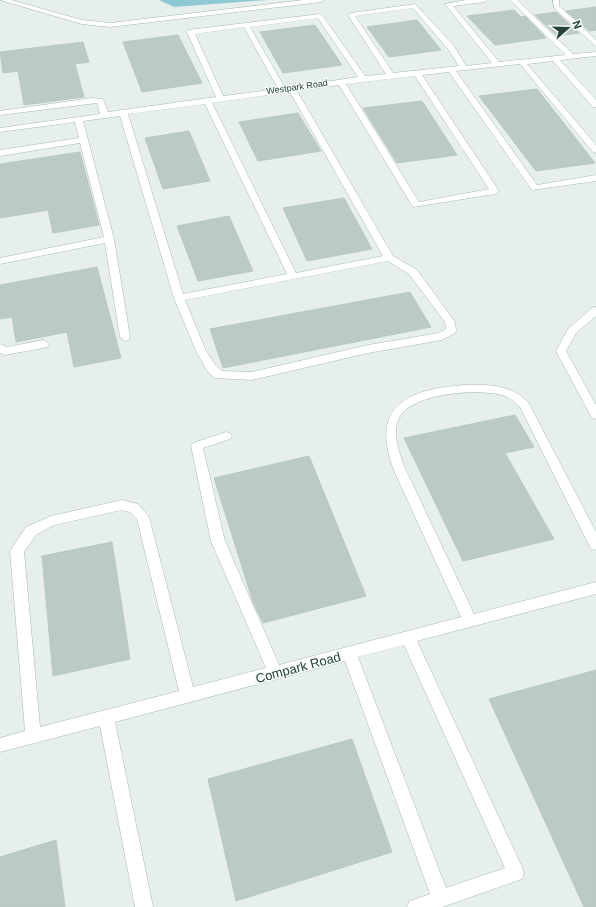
<svg xmlns="http://www.w3.org/2000/svg" width="596" height="907" font-family="Arial,sans-serif">
	<style>
		.water { fill: #8ec9d4 }
		.building { fill: #bbcac4; stroke: #b8c9c2 }
		.lines { fill: none; stroke-linecap: round; stroke-linejoin: round }
		.minor-casing { stroke: #a8b8b2; stroke-width: 1 }
		.minor { fill: #fff; fill-rule: evenodd }
		.labels { text-anchor: middle; stroke-width: 3; stroke-linejoin: round; paint-order: stroke }
		.far-street-label { font-size: 9px; fill: #24423a; stroke: #f7fbf9 }
		.near-street-label { font-size: 13px; fill: #24423a; stroke: #f7fbf9 }
	</style>
	<rect width="100%" height="100%" fill="#e6efeb"/>
	<path class="water" d="M159 0H267L174 7Z"/>
	<g class="building">
		<path d="M596 7V30L589 31 566 11Z"/>
		<path d="M514 10 521 17 525 16 546 38 495 45 467 16Z"/>
		<path d="M556 12 579 33 557 36 535 15Z"/>
		<path d="M417 20 441 50 389 57 367 27Z"/>
		<path d="M315 25 342 65 283 73 260 32Z"/>
		<path d="M178 35 202 83 142 92 123 42Z"/>
		<path d="M83 42 89 62 75 64 84 97 24 105 18 71 3 73 0 52Z"/>
		<path d="M537 89 595 163 536 171 479 96Z"/>
		<path d="M422 101 457 155 397 163 363 108Z"/>
		<path d="M298 113 321 151 258 161 239 122Z"/>
		<path d="M189 131 210 181 163 189 145 138Z"/>
		<path d="M80 152 99 225 53 233 48 210 0 218V164Z"/>
		<path d="M344 198 372 249 307 261 283 208Z"/>
		<path d="M229 216 253 271 198 281 177 226Z"/>
		<path d="M97 267 121 358 74 367 67 332 16 342 12 317 0 319V285Z"/>
		<path d="M410 292 431 327 223 368 210 329Z"/>
		<path d="M515 415 534 447 505 453 554 539 463 561 404 438Z"/>
		<path d="M309 456 366 596 263 623 253 602 214 478Z"/>
		<path d="M112 542 130 659 53 676 42 556Z"/>
		<path d="M596 670V907H584L489 699Z"/>
		<path d="M352 739 392 852 236 901 208 779Z"/>
		<path d="M56 840 65 907H0V857Z"/>
	</g>
	<g class="lines">
		<defs>
			<g id="minor">
				<path d="M0 0H11L82 20 110 23 304 0H324L321 2 110 27 82 24Z"/>
				<path d="M466 0H487L484 2 453 6 499 62 566 55 510 0H517L573 54 596 52V56L560 60 596 100V107H593L553 61 527 64 596 145V153L593 152 520 64 456 71 537 185 596 175V181L532 190 449 72 422 75 499 191 495 194 413 207 339 85 297 91 393 256 417 270 455 322 456 331 455 333 442 340 368 353 252 380 215 378 208 372 196 351 174 298 120 116 83 121 114 239 130 337 129 340 125 341 120 337 105 243 0 264V258L104 237 80 143 0 156V150L79 138 75 122 0 132V128L100 114 97 103 0 115V111L92 98 103 99 108 112 216 97 187 32 188 30 320 14 322 15 365 76 386 74 348 15 351 13 415 4 454 46 466 66 492 63 445 4ZM413 8 448 49 459 66 393 73 355 16ZM318 18 358 77 285 88 250 27ZM244 27 278 89 223 96 195 34ZM415 76 489 189 419 202 346 84ZM290 92 383 256 296 273 212 103ZM205 104 287 274 183 294 128 114ZM388 261 409 274 445 322 446 329 439 333 368 345 252 372 222 371 216 366 206 351 185 300Z"/>
				<path d="M553 0H559V6L596 40V46L554 8Z"/>
				<path d="M596 307V316L576 333 566 351 596 405V419L592 418 556 351 568 329 592 308Z"/>
				<path d="M44 340 49 344 48 347 5 355 0 353V344L7 347Z"/>
				<path d="M465 385C488 384 511 385 528 402L596 532V550L591 549 520 407C515 403 512 399 505 396 482 388 412 392 399 418 392 432 399 452 404 466L474 614 596 582V594L417 641 522 867 524 873 522 879 442 907H407L410 901 430 894 345 661 115 722 153 907H135L100 726 0 752V738L25 731 10 551 26 527 51 516 122 500 138 504 149 517 193 687 266 668 211 541 191 446 193 443 226 432 230 433 232 436 230 439 203 448 225 541 279 665 461 617 395 473C369 408 404 389 465 385ZM122 510 130 512 137 519 179 691 40 727 24 552 36 535 54 525ZM404 645 505 868 446 888 358 657Z"/>
			</g>
		</defs>
		<use href="#minor" class="minor-casing"/>
		<use href="#minor" class="minor"/>
	</g>
	<g class="labels">
		<g class="far-street-label">
			<text transform="translate(297 87) rotate(-8)" y="3">Westpark Road</text>
		</g>
		<g class="near-street-label">
			<text transform="translate(298 667) rotate(-15)" y="5">Compark Road</text>
		</g>
	</g>
	<g transform="translate(568 28) rotate(70)" stroke="#f7fbf9" stroke-width="3" paint-order="stroke">
	<path d="M0-3L7 15L0 10L-7 15Z" fill="#24423a"/>
	<text y="-6" font-size="11" font-weight="bold" text-anchor="middle" fill="#24423a">N</text>
	</g>
</svg>
